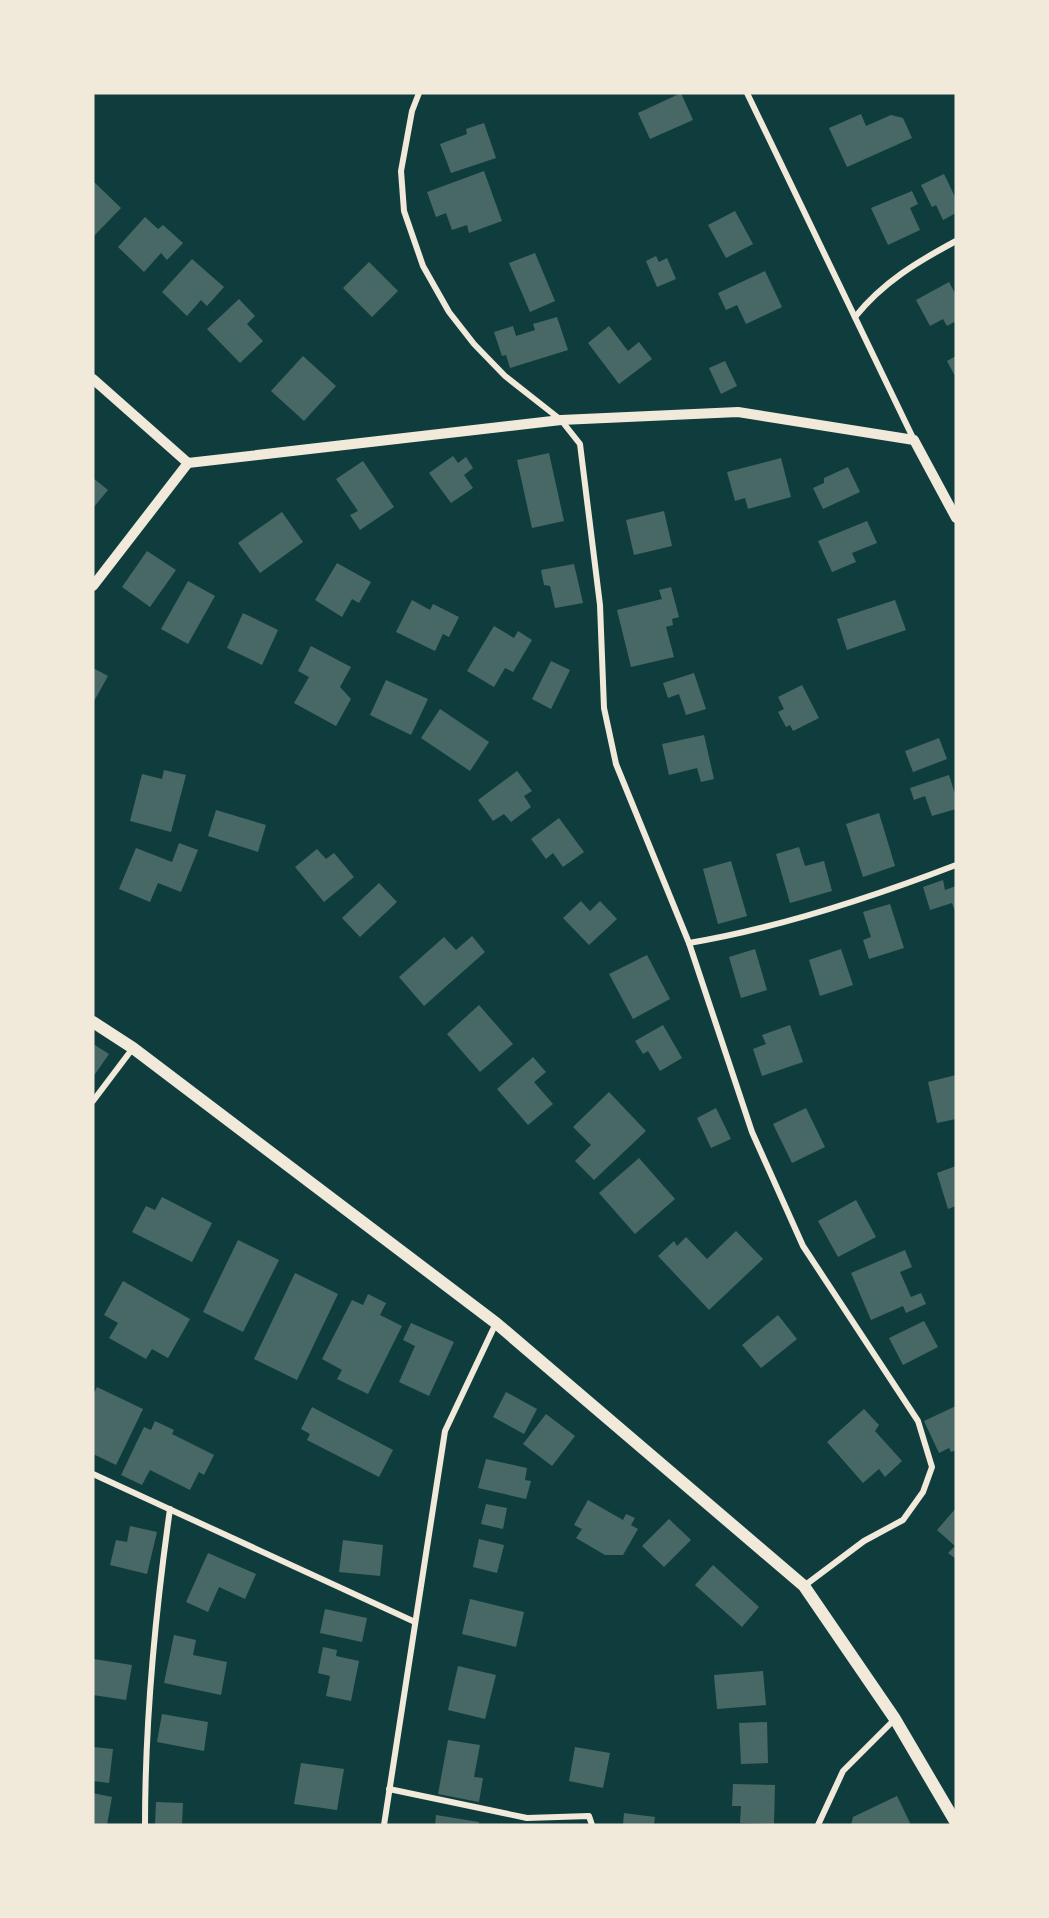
<svg xmlns="http://www.w3.org/2000/svg" width="1049" height="1918" font-family="'DejaVu Sans',sans-serif">
	<style>
		.building { fill: #486865 }
		.lines { fill: none; stroke-linecap: round; stroke-linejoin: round }
		.minor { stroke: #f1e9da; stroke-width: 6 }
		.tertiary { stroke: #f1e9da; stroke-width: 10 }
		.secondary { stroke: #f1e9da; stroke-width: 12 }
	</style>
	<rect width="100%" height="100%" fill="#0f3d3e"/>
	<g class="building">
		<path d="M681 93 693 120 650 139 638 113Z"/>
		<path d="M861 114 866 126 891 115 903 118 912 138 847 167 829 128Z"/>
		<path d="M484 123 496 158 451 173 440 144 467 134 466 129Z"/>
		<path d="M484 171 502 221 469 233 467 225 452 230 446 213 436 217 427 192Z"/>
		<path d="M944 174 956 199V213L943 220 936 205 932 207 921 185Z"/>
		<path d="M93 181 121 208 93 237Z"/>
		<path d="M912 191 918 204 910 208 920 230 888 245 871 208Z"/>
		<path d="M735 211 753 244 726 258 708 225Z"/>
		<path d="M145 217 158 229 163 225 183 243 167 260 161 253 144 272 118 247Z"/>
		<path d="M535 253 555 301 530 312 509 263Z"/>
		<path d="M656 256 659 262 667 258 676 279 657 287 646 261Z"/>
		<path d="M192 259 224 287 207 306 201 300 187 316 162 292Z"/>
		<path d="M369 262 398 291 372 317 343 288Z"/>
		<path d="M765 271 782 307 746 324 737 305 726 310 718 293Z"/>
		<path d="M949 282 956 295V321L947 326 943 319 930 326 916 300Z"/>
		<path d="M239 299 255 316 247 324 263 341 240 363 207 329Z"/>
		<path d="M557 317 568 350 510 368 506 355 502 356 494 332 513 326 516 336 535 330 533 324Z"/>
		<path d="M609 326 628 351 639 342 652 359 619 384 588 343Z"/>
		<path d="M303 356 336 386 304 421 271 391Z"/>
		<path d="M956 356V378L947 361Z"/>
		<path d="M725 361 737 386 721 394 709 368Z"/>
		<path d="M549 453 564 521 532 528 517 460Z"/>
		<path d="M453 456 458 463 466 457 473 468 464 475 473 488 451 503 429 473Z"/>
		<path d="M781 458 791 497 748 509 745 498 735 501 727 472Z"/>
		<path d="M363 461 394 507 360 530 350 515 358 511 336 479Z"/>
		<path d="M848 467 860 492 823 509 813 488 824 483V478Z"/>
		<path d="M93 478 108 490 93 508Z"/>
		<path d="M664 511 672 546 634 555 626 520Z"/>
		<path d="M282 512 303 542 260 573 238 543Z"/>
		<path d="M867 521 877 543 852 553 856 562 832 572 818 541Z"/>
		<path d="M147 551 176 570 150 607 122 587Z"/>
		<path d="M337 563 371 582 359 603 352 599 342 617 315 600Z"/>
		<path d="M574 564 583 603 555 608 550 586 544 585 541 570Z"/>
		<path d="M188 581 215 596 188 644 161 629Z"/>
		<path d="M671 587 679 617 672 619 673 625 666 627 674 657 631 667 617 610 662 599 659 590Z"/>
		<path d="M412 600 430 610 433 604 459 617 449 637 443 634 435 651 396 632Z"/>
		<path d="M895 600 906 630 847 650 837 619Z"/>
		<path d="M243 613 278 630 262 665 227 648Z"/>
		<path d="M494 626 514 638 518 631 532 640 513 672 505 668 494 687 467 671Z"/>
		<path d="M311 646 351 667 340 687 351 699 336 726 294 703 309 677 298 671Z"/>
		<path d="M551 661 570 670 551 709 532 699Z"/>
		<path d="M93 668 108 676 93 703Z"/>
		<path d="M694 673 706 709 686 715 679 694 668 698 663 683Z"/>
		<path d="M386 680 428 699 411 735 370 715Z"/>
		<path d="M802 685 819 718 793 731 790 725 786 727 778 712 784 709 778 697Z"/>
		<path d="M440 709 489 742 470 771 421 738Z"/>
		<path d="M704 735 714 779 701 782 697 768 669 775 662 744Z"/>
		<path d="M939 738 947 759 913 772 905 751Z"/>
		<path d="M164 770 186 775 171 832 130 821 142 774 162 779Z"/>
		<path d="M517 771 532 791 524 796 531 807 511 822 504 814 493 821 478 800Z"/>
		<path d="M949 775 956 797V809L932 816 925 796 914 800 910 788Z"/>
		<path d="M216 810 266 825 258 852 208 836Z"/>
		<path d="M879 813 895 866 863 877 846 824Z"/>
		<path d="M559 818 584 852 563 867 553 853 546 859 531 839Z"/>
		<path d="M179 843 198 850 181 892 158 883 150 902 119 889 136 848 172 862Z"/>
		<path d="M799 847 805 866 824 861 832 891 790 903 776 854Z"/>
		<path d="M317 849 326 859 334 853 354 877 324 902 295 867Z"/>
		<path d="M731 861 747 916 718 924 703 869Z"/>
		<path d="M943 880 945 890 956 886V914L952 903 930 910 923 887Z"/>
		<path d="M379 883 397 902 360 937 342 918Z"/>
		<path d="M581 901 590 911 600 901 617 919 589 945 563 918Z"/>
		<path d="M890 904 904 948 869 959 863 940 871 937 863 912Z"/>
		<path d="M472 936 485 952 424 1006 399 977 444 937 456 950Z"/>
		<path d="M755 949 767 990 741 998 729 957Z"/>
		<path d="M841 949 853 985 820 996 809 960Z"/>
		<path d="M647 955 670 999 633 1019 609 974Z"/>
		<path d="M479 1005 513 1044 480 1072 447 1034Z"/>
		<path d="M663 1025 682 1058 660 1071 648 1051 643 1054 635 1041Z"/>
		<path d="M790 1025 803 1062 762 1076 753 1049 766 1044 762 1035Z"/>
		<path d="M93 1044 109 1054 93 1077Z"/>
		<path d="M533 1057 546 1072 534 1082 553 1104 528 1125 497 1089Z"/>
		<path d="M956 1075V1119L937 1123 928 1082Z"/>
		<path d="M609 1092 646 1131 594 1180 575 1161 591 1145 573 1127Z"/>
		<path d="M716 1108 731 1139 711 1148 697 1118Z"/>
		<path d="M806 1108 825 1147 792 1163 773 1124Z"/>
		<path d="M639 1158 675 1199 635 1234 599 1193Z"/>
		<path d="M956 1166V1206L948 1209 937 1173Z"/>
		<path d="M162 1197 212 1223 192 1262 132 1232 146 1206 155 1210Z"/>
		<path d="M856 1200 876 1237 838 1257 818 1221Z"/>
		<path d="M736 1231 763 1259 709 1310 658 1256 674 1241 677 1246 686 1237 707 1259Z"/>
		<path d="M238 1240 279 1260 243 1332 203 1312Z"/>
		<path d="M905 1250 912 1267 900 1272 911 1297 921 1293 926 1304 906 1313 903 1306 871 1320 851 1273Z"/>
		<path d="M295 1273 338 1294 297 1380 254 1359Z"/>
		<path d="M123 1281 190 1319 168 1358 152 1349 146 1359 109 1338 118 1323 104 1315Z"/>
		<path d="M368 1294 386 1303 380 1315 402 1326 368 1394 337 1379 342 1370 322 1359 352 1300 363 1305Z"/>
		<path d="M778 1315 797 1339 761 1368 742 1345Z"/>
		<path d="M924 1321 938 1347 903 1365 889 1338Z"/>
		<path d="M411 1323 454 1342 429 1396 399 1382 415 1346 403 1340Z"/>
		<path d="M97 1387 143 1409 116 1465 93 1454V1395Z"/>
		<path d="M506 1392 537 1409 524 1434 493 1417Z"/>
		<path d="M956 1406V1450L951 1452 949 1448 939 1453 924 1421Z"/>
		<path d="M312 1407 393 1450 379 1477 307 1440 310 1434 301 1429Z"/>
		<path d="M864 1409 879 1425 875 1431 902 1461 885 1477 879 1469 863 1483 827 1442Z"/>
		<path d="M546 1414 575 1436 552 1466 523 1444Z"/>
		<path d="M155 1421 174 1430 172 1434 214 1455 204 1475 199 1472 190 1490 150 1470 142 1485 121 1475 144 1427 151 1430Z"/>
		<path d="M486 1459 527 1468 525 1480 531 1481 526 1499 478 1488Z"/>
		<path d="M588 1500 623 1520 626 1514 635 1518 631 1525 638 1529 623 1555H605L576 1538 582 1529 574 1525Z"/>
		<path d="M486 1504 507 1508 503 1529 481 1524Z"/>
		<path d="M956 1508V1559L948 1553 955 1546 937 1530Z"/>
		<path d="M669 1519 691 1540 664 1567 642 1546Z"/>
		<path d="M130 1526 157 1532 147 1574 110 1565 116 1540 127 1542Z"/>
		<path d="M479 1539 504 1545 497 1573 473 1567Z"/>
		<path d="M343 1540 383 1545 380 1576 339 1572Z"/>
		<path d="M208 1553 256 1574 245 1599 219 1587 208 1612 186 1602Z"/>
		<path d="M713 1565 759 1607 742 1627 695 1585Z"/>
		<path d="M470 1599 524 1612 516 1647 462 1634Z"/>
		<path d="M325 1609 367 1618 362 1642 320 1633Z"/>
		<path d="M174 1635 196 1640 193 1655 227 1662 221 1695 164 1683Z"/>
		<path d="M323 1647 337 1650 336 1656 359 1661 351 1701 326 1696 330 1676 318 1673Z"/>
		<path d="M94 1659 132 1665 126 1700 93 1695Z"/>
		<path d="M458 1666 496 1675 485 1719 448 1710Z"/>
		<path d="M763 1671 766 1705 717 1709 714 1675Z"/>
		<path d="M162 1714 208 1722 204 1751 157 1742Z"/>
		<path d="M767 1722 768 1763 741 1764 739 1723Z"/>
		<path d="M448 1740 480 1745 474 1777 483 1778 479 1802 438 1794Z"/>
		<path d="M93 1747 113 1749 109 1783 93 1781Z"/>
		<path d="M575 1747 610 1753 603 1788 569 1781Z"/>
		<path d="M301 1763 344 1769 337 1810 294 1804Z"/>
		<path d="M733 1784 775 1785 774 1824 740 1823 741 1806H732Z"/>
		<path d="M93 1793 112 1797 107 1825H93Z"/>
		<path d="M897 1796 911 1825H851L853 1817Z"/>
		<path d="M156 1802 183 1803 182 1825H155Z"/>
		<path d="M624 1813 655 1817 654 1825H623Z"/>
		<path d="M436 1815 479 1822 478 1825H435Z"/>
	</g>
	<g class="lines">
		<g class="minor">
			<path d="M419 93 412 111 401 171 404 211 423 266 449 312 474 344 505 376 561 420 580 444 600 605 604 708 616 764 689 943 752 1132 803 1246 918 1421 932 1467 923 1492 903 1520 864 1541 804 1586"/>
			<path d="M747 93 914 440"/>
			<path d="M855 317C883 282 917 262 956 241"/>
			<path d="M689 943C779 928 870 898 956 865"/>
			<path d="M93 1101 133 1048"/>
			<path d="M93 1474 415 1622"/>
			<path d="M389 1789 527 1818 589 1816 592 1825"/>
			<path d="M145 1825C145 1718 155 1615 170 1509"/>
			<path d="M384 1825 445 1431 496 1323"/>
			<path d="M818 1825 843 1771 895 1719"/>
		</g>
		<g class="tertiary">
			<path d="M93 379 188 463 561 420 738 412 914 440 956 518"/>
			<path d="M93 586 188 463"/>
		</g>
		<path class="secondary" d="M93 1022 133 1048 496 1323 804 1586 895 1719 956 1823"/>
	</g>
	<rect width="1049" height="1918" fill="none" stroke="#f1e9da" stroke-width="189"/>
</svg>
